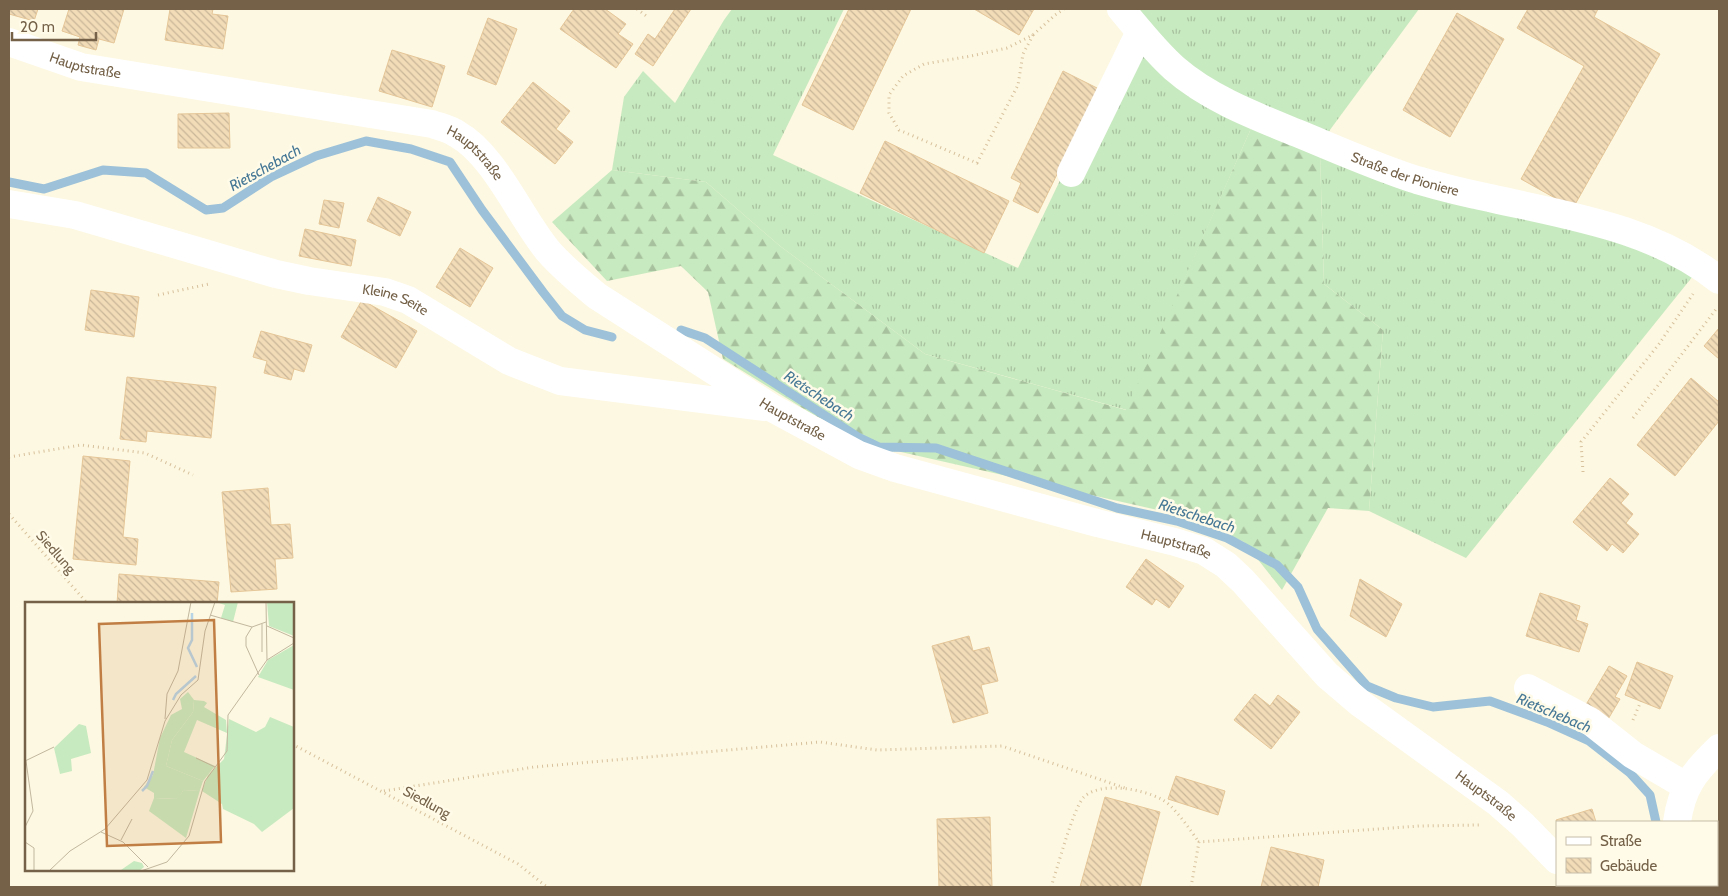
<svg xmlns="http://www.w3.org/2000/svg" width="1728" height="896" font-family="Cabin,sans-serif">
	<style>
		.grass { fill: url(#grass-tufts) }
		.forest { fill: url(#forest-firs) }
		.lines { fill: none; stroke-linecap: round; stroke-linejoin: round }
		.stream { stroke: #9cc1d8; stroke-width: 9 }
		.building { fill: url(#building-back-hatch); stroke: #e5c698 }
		.path { stroke: #d7c09c; stroke-width: 3; stroke-dasharray: 1 4; stroke-linecap: butt }
		.minor { stroke: #fff; stroke-width: 28 }
		.labels { text-anchor: middle; stroke-width: 5; stroke-linejoin: round; paint-order: stroke }
		.street-label { font-size: 14px; fill: #746148; stroke: #fffbe8 }
		.water-label { font-size: 15px; font-style: italic; fill: #467896; stroke: #fffbe8 }
		.inset-river { fill: none; stroke: #b6d4e6; stroke-width: 2.5 }
		.inset-road { fill: none; stroke: #c2b79f; stroke-width: 1 }
		.view { fill: #c07e45; fill-opacity: 0.15; stroke: #c07e45; stroke-width: 2.5 }
		.inset-edge { fill: none; stroke: #746148; stroke-width: 2.5 }
	</style>
	<defs>
		<pattern id="grass-tufts" width="24" height="20" patternUnits="userSpaceOnUse" patternTransform="scale(1.25)"><rect width="24" height="20" fill="#c8eac0"/><path d="M3 7l-1-3M5 7V3M7 7l1-3M15 17l-1-3M17 17v-4M19 17l1-3" fill="none" stroke="#a7c19e"/></pattern>
		<pattern id="forest-firs" width="22" height="20" patternUnits="userSpaceOnUse" patternTransform="scale(1.25)"><rect width="22" height="20" fill="#c8eac0"/><path d="M5 1l3.5 6h-7zM16 11l3.5 6h-7z" fill="#a7c19e"/></pattern>
		<pattern id="building-back-hatch" width="6" height="6" patternUnits="userSpaceOnUse" patternTransform="scale(1.25)"><rect width="6" height="6" fill="#f2dcb8"/><path d="M-1 5l2 2M0 0l6 6M5-1l2 2" fill="none" stroke="#c9b698"/></pattern>
	</defs>
	<rect width="100%" height="100%" fill="#fdf8e1"/>
	<g class="grass">
		<path d="M732 9H844L773 155 1018 268 1133 28 1253 124 1127 410 925 354 780 246 706 182 612 170 624 97 643 71 675 103 724 20Z"/>
		<path d="M1133 9H1419L1324 138 1203 86Z"/>
		<path d="M1320 155 1610 233 1693 276 1466 558 1369 511 1383 330 1324 284Z"/>
	</g>
	<path class="forest" d="M1253 124 1320 155 1324 284 1383 330 1369 511 1328 508 1282 590 1244 542 1193 518 901 452 817 417 723 359 708 292 681 266 607 281 552 222 612 170 706 182 780 246 925 354 1126 410Z"/>
	<g class="lines">
		<g class="stream">
			<path d="M9 182 44 189 103 170 146 173 206 210 223 208 271 177 316 156 366 141 411 149 450 162 482 210 543 292 562 316 585 330 612 337"/>
			<path d="M681 330 705 338 858 437 879 447 936 448 1117 508 1177 521 1227 538 1277 565 1298 587 1317 629 1367 686 1396 698 1433 707 1490 701 1547 722 1589 741 1630 773 1650 795 1656 822"/>
			<path d="M1642 887V885"/>
		</g>
	</g>
	<g class="building">
		<path d="M9 9H38L34 21 9 14Z"/>
		<path d="M69 9H124L114 43 99 39 96 50 78 45 80 37 62 31Z"/>
		<path d="M170 9H213L212 14 228 16 223 49 165 40Z"/>
		<path d="M574 9H605L626 24 618 34 633 44 616 68 560 29Z"/>
		<path d="M675 9H691L653 66 635 54 648 34 655 39Z"/>
		<path d="M849 9H911L853 130 802 105Z"/>
		<path d="M974 9H1034L1019 35Z"/>
		<path d="M1528 9H1598L1594 17 1660 54 1573 208 1521 179 1584 66 1517 28Z"/>
		<path d="M1457 13 1504 39 1450 137 1403 110Z"/>
		<path d="M488 18 517 29 496 85 467 74Z"/>
		<path d="M392 50 445 66 432 107 379 91Z"/>
		<path d="M1063 71 1099 89 1038 213 1013 201 1021 183 1011 178Z"/>
		<path d="M533 82 570 111 556 129 573 142 555 164 501 122Z"/>
		<path d="M229 113 230 148H178V114Z"/>
		<path d="M885 141 1009 201 984 253 860 193Z"/>
		<path d="M378 197 411 212 400 236 367 221Z"/>
		<path d="M324 200 344 203 339 228 319 224Z"/>
		<path d="M305 229 356 240 351 266 299 256Z"/>
		<path d="M460 248 493 268 470 307 436 287Z"/>
		<path d="M91 290 139 297 134 337 85 330Z"/>
		<path d="M362 300 417 331 396 368 341 337Z"/>
		<path d="M1719 328V359L1704 346Z"/>
		<path d="M261 331 312 345 304 372 294 369 291 380 264 373 267 361 253 357Z"/>
		<path d="M127 377 216 387 211 438 147 431 146 442 120 439Z"/>
		<path d="M1691 378 1719 402V421L1675 476 1637 445Z"/>
		<path d="M83 456 130 461 123 537 138 539 136 565 73 559Z"/>
		<path d="M1610 478 1629 494 1621 503 1633 514 1626 523 1639 534 1623 553 1612 544 1607 551 1573 522Z"/>
		<path d="M268 488 271 525 290 524 293 558 275 559 277 589 231 592 222 492Z"/>
		<path d="M1146 559 1184 586 1169 608 1156 599 1152 605 1126 587Z"/>
		<path d="M119 574 219 582 217 604H117Z"/>
		<path d="M1360 579 1402 604 1386 637 1350 616Z"/>
		<path d="M1540 593 1580 606 1576 620 1588 624 1579 652 1526 636Z"/>
		<path d="M969 636 973 651 989 647 998 681 981 685 988 713 953 723 932 646Z"/>
		<path d="M1637 662 1673 676 1660 709 1625 695Z"/>
		<path d="M1609 666 1627 676 1615 697 1620 699 1607 721 1584 708Z"/>
		<path d="M1255 694 1270 706 1278 695 1300 712 1271 749 1234 720Z"/>
		<path d="M1176 776 1225 791 1218 815 1168 799Z"/>
		<path d="M1105 797 1160 812 1140 887H1080Z"/>
		<path d="M1592 809 1596 822H1557L1556 820Z"/>
		<path d="M990 817 992 887H939L937 819Z"/>
		<path d="M1271 847 1324 860 1318 887H1261Z"/>
	</g>
	<g class="lines">
		<g class="path">
			<path d="M637 9 649 18"/>
			<path d="M1033 35 1023 54 1018 85 977 163 899 130 889 113V95L903 76 924 64 971 56 1007 48 1033 35 1055 15 1064 9"/>
			<path d="M158 295 209 284"/>
			<path d="M1633 418 1717 308"/>
			<path d="M9 457 81 445 145 453 193 475"/>
			<path d="M1583 472 1581 442 1659 344 1693 294"/>
			<path d="M9 514 88 604"/>
			<path d="M1633 720 1641 701"/>
			<path d="M292 744 518 864 547 887"/>
			<path d="M384 791 534 767 820 742 877 750 1002 746 1125 788"/>
			<path d="M1051 887C1057 870 1073 808 1084 797 1101 781 1142 789 1161 799 1174 805 1190 830 1199 842"/>
			<path d="M1191 887 1199 842 1419 826 1479 825"/>
		</g>
		<g class="minor">
			<path id="s1" d="M1121 9C1138 29 1154 50 1174 68 1208 98 1255 116 1297 133 1336 149 1376 167 1417 180 1441 187 1465 193 1490 198 1569 216 1654 228 1719 280"/>
			<path id="s2" d="M9 42 81 67 432 124C440 127 450 129 457 134 495 155 521 219 549 252 563 268 580 282 597 296L772 408 859 455 895 468 1097 523 1175 542 1204 551 1226 565 1243 581 1327 675 1361 704 1498 803 1523 825 1557 860"/>
			<path d="M1071 173 1140 32"/>
			<path id="s3" d="M9 204 75 215 276 274 309 281 385 292 408 300 509 361 560 381 765 407"/>
			<path d="M1528 688 1590 721 1633 755 1686 786"/>
			<path d="M1677 822C1682 787 1694 772 1719 748"/>
			<path d="M1579 885 1581 887"/>
			<path d="M1665 887 1666 885"/>
		</g>
	</g>
	<g class="labels">
		<g class="street-label">
			<text dy="5" stroke="none"><textPath href="#s2" startOffset="80">Hauptstraße</textPath></text>
			<text dy="5" stroke="none"><textPath href="#s2" startOffset="485">Hauptstraße</textPath></text>
			<text dy="5" stroke="none"><textPath href="#s1" startOffset="335">Straße der Pioniere</textPath></text>
			<text dy="5" stroke="none"><textPath href="#s3" startOffset="399">Kleine Seite</textPath></text>
			<text dy="5" stroke="none"><textPath href="#s2" startOffset="906">Hauptstraße</textPath></text>
			<text dy="5" stroke="none"><textPath href="#s2" startOffset="1311">Hauptstraße</textPath></text>
			<text transform="translate(56 552) rotate(49)" y="5">Siedlung</text>
			<text dy="5" stroke="none"><textPath href="#s2" startOffset="1715">Hauptstraße</textPath></text>
			<text transform="translate(427 802) rotate(29)" y="5">Siedlung</text>
		</g>
		<g class="water-label">
			<text transform="translate(265 168) rotate(-29)" y="5">Rietschebach</text>
			<text transform="translate(819 396) rotate(33)" y="5">Rietschebach</text>
			<text transform="translate(1197 516) rotate(18)" y="5">Rietschebach</text>
			<text transform="translate(1554 713) rotate(23)" y="5">Rietschebach</text>
		</g>
	</g>
	<g transform="translate(25 602)">
		<rect width="269" height="269" fill="#fdf8e1"/>
		<path d="M191 0H213L208 20 196 16 200 3ZM242 0H269V34L244 24ZM269 43V88L233 75 243 58ZM169 98 179 99 182 101 179 105 201 118 202 131 172 118 159 150 190 164 178 179 141 164 147 138 168 110ZM245 115 269 125V206L237 230 229 222 198 207 197 202 177 189 183 173 199 157 204 117 231 130 240 125ZM175 188 161 236 124 209 129 196 152 197 158 189Z" fill="#c8eac0"/>
		<path d="M163 90 169 98 168 110 147 138 141 164 178 179 175 188 158 189 153 197 129 196V191L119 185 128 173 135 136 146 113 157 107 155 97Z" fill="#c8eac0"/>
		<path d="M54 122 61 124 66 151 46 157 47 169 35 172 29 146ZM109 259 117 261 119 265 114 269 96 268Z" fill="#c8eac0"/>
		<path class="inset-river" d="M167 11V38L163 46 172 65M148 98 151 92 171 74M117 189 122 184 128 169"/>
		<path class="inset-road" d="M185 13 227 25 241 20M237 22V50M242 24 269 36M227 25 221 35V44L234 73M242 58 269 41M140 117 142 92 153 69 166 0M171 156 190 165M0 159 29 145M0 225 8 209 1 159M76 230 98 240 123 265M96 238 107 217M0 240 9 246V269M24 269 45 249 80 227 122 178 140 119 156 93 173 78 180 29 190 0M116 269 142 260 164 234 180 179 202 149 203 113 242 58 241 0"/>
		<path class="view" d="M189 18 196 240 82 244 74 22Z"/>
		<rect width="269" height="269" class="inset-edge"/>
	</g>
	<rect width="1728" height="896" fill="none" stroke="#746148" stroke-width="20"/>
	<rect x="1556" y="821" width="162" height="65" fill="#fffbe8" stroke="#c7bda8"/>
	<rect x="1566" y="837" width="25" height="8" fill="#ffffff" stroke="#c7bda8"/>
	<text x="1600" y="846" font-size="15" fill="#746148">Straße</text>
	<rect x="1566" y="858" width="25" height="15" fill="url(#building-back-hatch)" stroke="#c7bda8"/>
	<text x="1600" y="871" font-size="15" fill="#746148">Gebäude</text>
	<path d="M12 32v8h84v-8" fill="none" stroke="#746148" stroke-width="2.5"/>
	<text x="20" y="32" font-size="15" fill="#746148" stroke="#fffbe8" stroke-width="4" paint-order="stroke">20 m</text>
</svg>
